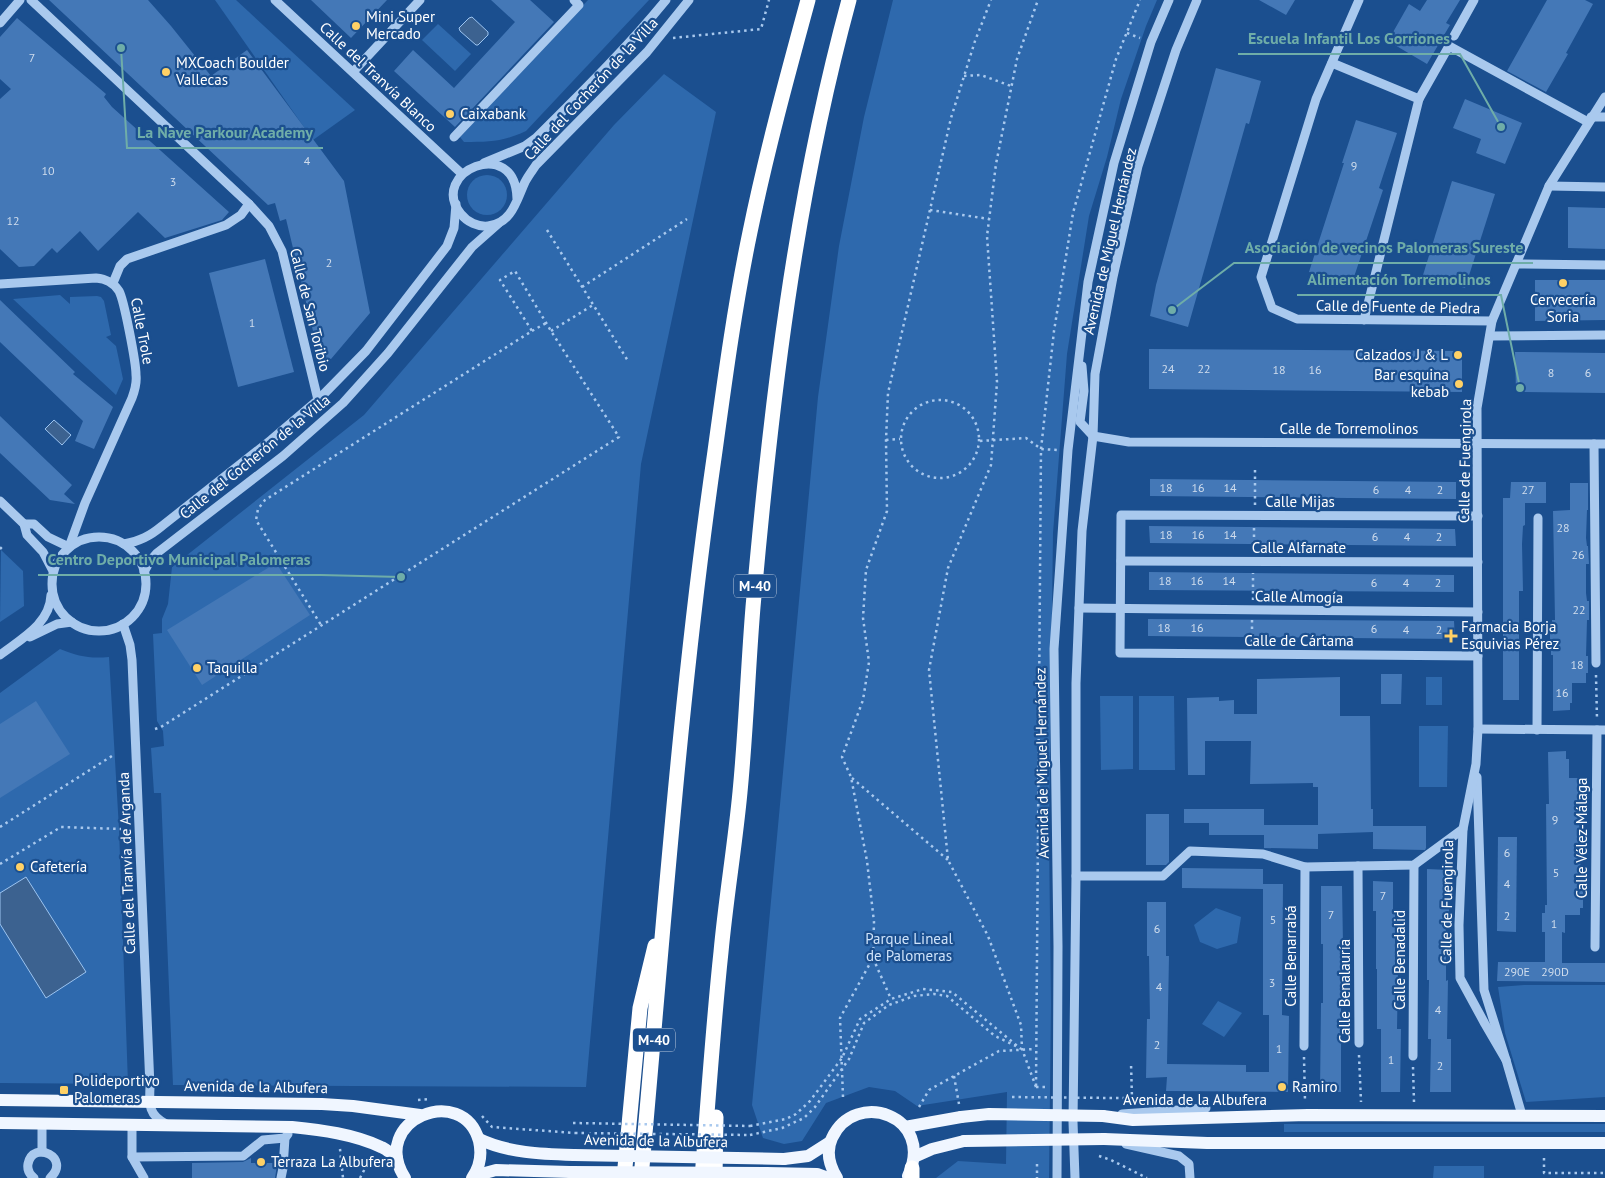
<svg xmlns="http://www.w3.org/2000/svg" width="1605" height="1178" font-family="'PT Sans',sans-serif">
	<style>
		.green { fill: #2e69ad }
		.water { fill: #3c6290; stroke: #9cc4f0 }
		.building { fill: #4478b7 }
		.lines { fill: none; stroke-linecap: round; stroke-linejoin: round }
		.path { stroke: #a9c9ee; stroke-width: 2.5; stroke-dasharray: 2.5 4; stroke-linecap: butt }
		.minor { stroke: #a9c9ee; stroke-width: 9 }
		.major { stroke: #f0f6ff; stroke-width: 12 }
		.highway { stroke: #fff; stroke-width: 15 }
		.path-bridge { stroke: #a9c9ee; stroke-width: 2.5; stroke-dasharray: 2.5 4; stroke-linecap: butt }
		.major-bridge { stroke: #f0f6ff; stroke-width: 12 }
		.poi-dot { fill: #ffd166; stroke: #1b4f8f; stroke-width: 2 }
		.labels { text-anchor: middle; stroke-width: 4.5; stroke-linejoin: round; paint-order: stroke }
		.number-label { font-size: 12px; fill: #d0dded }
		.shield { fill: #1b4f8f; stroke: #bbcadd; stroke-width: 1 }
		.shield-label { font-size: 14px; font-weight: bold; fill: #fff }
		.poi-label { font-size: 15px; fill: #fff; stroke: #1b4f8f; text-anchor: start }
		.street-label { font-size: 15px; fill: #fff; stroke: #1b4f8f }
		.park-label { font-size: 15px; fill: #cfe3fa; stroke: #1b4f8f }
		.leader { fill: none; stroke: #6fada8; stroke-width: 2 }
		.callout-dot { fill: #6fada8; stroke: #1b4f8f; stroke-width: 2 }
		.callout-label { font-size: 16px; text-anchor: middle; font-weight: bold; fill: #6fada8; stroke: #1b4f8f; stroke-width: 4.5; stroke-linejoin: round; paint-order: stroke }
	</style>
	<rect width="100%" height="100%" fill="#1b4f8f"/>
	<g class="green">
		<path d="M215 0H236L355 110 313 140Z"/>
		<path d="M588 0H649L526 131C502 142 490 142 464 142L460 137Z"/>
		<path d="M893 0H1157L1146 26 1121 99 1107 157 1089 216 1067 354 1053 533 1049 837 1051 1004 1049 1178H936L958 1161 1006 1164 1007 1092 917 1106 895 1091 869 1087 826 1103 802 1141 784 1144 763 1138 752 1105 818 397 839 246 864 117Z"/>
		<path d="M438 24 471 54 455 71 422 40Z"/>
		<path d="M664 74 716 112 641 464 586 1087 173 1085 161 793H154L151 748 164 746 163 731 157 721 153 634 162 633V619L168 604 172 567 364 415 614 125Z"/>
		<circle cx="487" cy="195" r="20"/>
		<path d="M60 295 70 304V297L97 296 101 297 104 301 111 335 106 337 116 346 123 379 116 395 13 299Z"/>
		<path d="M1 550 23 571 24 606 0 622Z"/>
		<path d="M60 649C78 656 89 659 109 657L119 829 128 1084 0 1083V693Z"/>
		<rect x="1426" y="677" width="16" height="28"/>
		<path d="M1100 696H1133V769L1101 770Z"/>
		<path d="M1139 696H1174L1175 770H1139Z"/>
		<path d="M1419 726H1448L1447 787H1419Z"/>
		<path d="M1216 908 1241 917 1237 943 1217 949 1200 942 1194 925Z"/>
		<path d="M1524 985H1605V1097L1526 1102 1505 1033 1498 987Z"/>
		<path d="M1218 1001 1242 1013 1224 1037 1202 1024Z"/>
		<rect x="1284" y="1124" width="321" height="8"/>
		<path d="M1434 1166H1484V1178H1433Z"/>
	</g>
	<g class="water">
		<path d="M472 17 488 32V35L478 45H476L460 31 459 28 469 18Z"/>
		<path d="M54 420 71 435 62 445 45 429Z"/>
		<path d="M26 877 86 972 46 998 0 924V893Z"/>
	</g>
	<g class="building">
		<path d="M49 0H148L171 26 211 76 247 50 344 181 370 313 331 359 319 356 286 219 280 221 275 203 268 205Z"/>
		<path d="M311 0H387L351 38Z"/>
		<path d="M491 0H530L554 22 455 127 394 71 413 50 454 88 515 22Z"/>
		<path d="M1259 0H1295L1286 15Z"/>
		<path d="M1427 0H1460L1446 23 1450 25 1427 64 1388 41 1409 4 1420 11Z"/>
		<path d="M1547 0H1585L1593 4 1566 53 1568 54 1546 92 1507 71Z"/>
		<path d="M17 18 106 94 104 97 112 107 229 212 222 220 165 238 138 212 98 251 80 231 57 253 52 248 34 266 19 267 0 249V99L11 89 0 79V37Z"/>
		<path d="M1216 68 1261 81 1249 124 1246 123 1188 327 1150 316 1156 285Z"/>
		<path d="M1465 99 1522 123 1505 164 1476 153 1481 139 1453 128Z"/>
		<path d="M1356 120 1397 133 1379 188 1383 190 1351 286 1309 272 1344 163H1342Z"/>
		<path d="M1452 181 1495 194 1465 288 1423 275Z"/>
		<path d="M1568 207 1605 208V249L1568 248Z"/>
		<path d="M265 259 294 372 238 387 209 273Z"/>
		<path d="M1535 280H1605V320L1535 321Z"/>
		<path d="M0 300 75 372 73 374 113 407 94 449 75 441 83 421 0 342Z"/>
		<path d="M1149 349 1462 351V392L1149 389Z"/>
		<path d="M1515 352 1605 353V393L1516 392Z"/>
		<path d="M0 416 72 485 64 494 75 504 50 500 0 453Z"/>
		<path d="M1150 479 1456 482V499L1150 496Z"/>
		<path d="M1511 482H1546V503H1525V525L1523 526 1522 544 1523 591H1519V700H1503V498H1510Z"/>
		<path d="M1570 483H1588V510H1587L1586 538 1587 546H1588L1589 564H1586V593L1587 601H1589V620H1587L1586 656H1588V673H1586V683H1572V703H1570V710L1553 711V655H1551V646H1550V631H1552V620H1555L1553 511 1570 510Z"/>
		<path d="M1149 526 1455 529 1456 546 1150 543Z"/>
		<path d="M276 563 310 615 202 685 167 630Z"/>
		<path d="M1149 572 1454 575V592L1149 590Z"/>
		<path d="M1148 619 1454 621 1455 639 1148 636Z"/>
		<path d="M1381 674H1402L1401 704H1381Z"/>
		<path d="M1340 677V716H1370L1371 809H1373V828V826H1426V848L1425 850 1373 849V832L1318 834V849L1264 848V825H1318V787H1313V783L1250 784 1251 741H1205V775H1188L1187 698 1219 697V701L1234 700V714H1257V679Z"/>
		<path d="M36 701 70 754 0 798V724Z"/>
		<path d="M1566 751V759H1569V778H1580V786H1582L1583 804H1581V812H1579L1581 889H1583V908H1580V915H1565V933L1562 932V963H1605V982L1497 981 1498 962H1545V932H1542V913H1545V905H1547L1546 804H1549L1548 752Z"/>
		<path d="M1184 809H1264V835H1209V823H1184Z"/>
		<path d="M1146 814H1169V862L1166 865H1146Z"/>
		<path d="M1498 837H1517L1516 932 1497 931Z"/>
		<path d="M1182 868 1263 869V884H1283L1282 1015 1289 1016 1288 1092 1166 1091 1167 1077 1146 1078 1147 1019H1150L1149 956H1147V902H1166V956H1169L1167 1064 1246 1065V1072H1269V1015H1263V889L1182 888Z"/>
		<path d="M1427 869 1449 870V923L1446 922V981L1448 980 1447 1039H1451V1092H1430L1431 1039H1428L1429 980H1427Z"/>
		<path d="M1373 881 1393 882V911H1395V969H1398L1397 1029H1401L1400 1092H1381V1029H1377V969H1376V911H1373Z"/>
		<path d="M1321 886H1342L1344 1003H1341V1092H1320L1321 1003H1323V944H1321Z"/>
		<path d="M251 1158V1163H275L277 1165 275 1178H192V1163L243 1162Z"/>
	</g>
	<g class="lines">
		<g class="path">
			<path d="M1127 33 1140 38"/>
			<path d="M673 38 761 29 769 0"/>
			<path d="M964 76 981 75 1011 86"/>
			<path d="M930 210 989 219"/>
			<path d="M547 230 628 361"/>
			<path d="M582 287 687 219"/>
			<path d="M532 331 546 323"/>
			<path d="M551 331 593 305"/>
			<circle cx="940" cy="439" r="39"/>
			<path d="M886 440 900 439"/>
			<path d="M980 441 1026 438 1041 449 1057 450"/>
			<path d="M1255 505V469"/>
			<path d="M0 549 3 546"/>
			<path d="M1254 550V525"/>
			<path d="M1253 600V573"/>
			<path d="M1252 642V620"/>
			<path d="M1596 675 1597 719"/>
			<path d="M155 729 161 727 619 437 551 331 515 271 500 280 532 331 265 500 258 509 256 520 321 625"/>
			<path d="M852 778 948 860"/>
			<path d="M0 827 115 754"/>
			<path d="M0 864 61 827 121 829"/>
			<path d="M873 958 891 999"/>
			<path d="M1359 1055 1361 1102"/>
			<path d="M1304 1057 1305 1101"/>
			<path d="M1413 1067 1414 1102"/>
			<path d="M954 1076 959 1104"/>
			<path d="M1036 1086 1041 449 1054 331 1073 213 1116 59 1140 0"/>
			<path d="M1036 1087 1022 1049 1021 1025 988 936 948 860 929 670 948 568 991 465 997 382 987 236 996 164 1017 59 1038 0"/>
			<path d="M1036 1087H1047"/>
			<path d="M843 1097 840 1018 873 958 874 922 867 861 851 777 842 757 863 700 869 662 863 618 866 570 887 511 886 440 888 393 951 118 975 41 991 0"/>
			<path d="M1116 1098H1132L1131 1063"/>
			<path d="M418 1100 430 1099"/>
			<path d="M919 1107 929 1090 999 1051 1035 1049"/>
			<path d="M482 1116 492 1127 575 1133"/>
			<path d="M750 1126 786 1119 796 1114 810 1101 842 1058 860 1019 891 999 923 989 952 992 1021 1049"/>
			<path d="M750 1135 782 1128 804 1118 815 1107 849 1059 864 1023 889 1005 914 996 934 994 947 996 995 1036 1016 1046"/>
			<path d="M340 1149 343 1178"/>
			<path d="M1099 1156 1111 1160 1147 1178"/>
			<path d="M1544 1158V1173H1605"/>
			<path d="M1037 1164V1178"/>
			<path d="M360 1178 370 1159"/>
		</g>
		<g class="minor">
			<path d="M31 0 249 204 269 226 282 251 318 400"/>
			<path d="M275 0 462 174"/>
			<path d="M1359 0 1316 99 1261 277 1272 308 1297 319 1492 321"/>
			<path d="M0 23 20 0"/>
			<path d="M1454 36 1474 0"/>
			<path d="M1332 63 1419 99 1449 46 1588 122"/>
			<path d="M353 72 420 0"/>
			<path d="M1591 117H1605"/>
			<path d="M454 137 579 5 574 0"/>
			<path d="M484 163 525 146 536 138C580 94 626 49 666 0"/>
			<path d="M1549 186 1605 187"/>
			<path d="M517 199C516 134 427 172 461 214 467 222 478 227 488 226 512 224 517 199 525 182 528 176 532 171 536 165L647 52 689 0"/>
			<path d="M1516 264 1605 265"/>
			<path d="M113 283 120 266 127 259 226 225 241 215 249 204"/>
			<path d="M0 284 96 278C106 279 113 282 119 291 124 300 136 362 136 375 137 383 135 390 132 398L85 503 69 547 48 537 34 524H24"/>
			<path d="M1364 320 1419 99"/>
			<path d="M1490 336 1605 335"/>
			<path d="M1082 366 1084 391 1080 422 1093 436"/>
			<path d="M1093 436 1129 442 1605 444"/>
			<path d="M1594 444 1596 663"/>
			<path d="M0 501 24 524 27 535 43 552 53 571"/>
			<path d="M1478 516 1121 515 1120 653 1478 656"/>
			<circle cx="99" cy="584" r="47"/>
			<path d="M124 544C140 541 150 536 162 526L271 440 318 400 366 351 447 246 454 228 456 204"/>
			<path d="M1121 561 1478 562"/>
			<path d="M144 572 150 561 157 553 283 456 343 403 388 353 472 247 498 224"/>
			<path d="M1079 608 1478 612"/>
			<path d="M123 624 130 645 132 660 150 1087C149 1106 149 1115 166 1124"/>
			<path d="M30 637 57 624 72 622"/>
			<path d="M0 655C21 639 50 624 51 595"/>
			<path d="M1478 729 1605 730"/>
			<path d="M1537 730 1538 518"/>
			<path d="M1477 777 1484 990 1506 1060 1522 1115"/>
			<path d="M1358 866 1359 1043"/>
			<path d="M1076 876H1163L1190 851 1263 854 1305 867 1414 865 1463 829"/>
			<path d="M1595 947 1597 730"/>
			<path d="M1304 1046 1305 867"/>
			<path d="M1413 1056 1414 865"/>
			<path d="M1506 1060 1485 1024 1460 978 1459 925 1463 829 1476 764 1478 729 1477 408 1492 321 1549 186 1605 97"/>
			<path d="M1122 1114 1206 1108"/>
			<path d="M42 1123V1152"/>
			<path d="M132 1124V1157L144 1178"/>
			<path d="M1126 1144 1179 1156 1189 1164 1190 1178"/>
			<path d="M132 1157 243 1156 263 1140 285 1138"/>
			<path d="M34 1178C29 1174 27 1170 28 1164 33 1139 72 1158 50 1178"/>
			<path d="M281 1178 283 1168 285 1138 288 1134"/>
			<path d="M1057 1178 1058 946 1054 649 1068 450 1088 282 1114 163 1151 42 1169 0"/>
			<path d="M1075 1178 1073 1122 1076 876V683L1082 531 1093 436 1095 374 1113 277 1138 166 1176 50 1197 0"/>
		</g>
		<g class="major">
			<path d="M0 1100 322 1104 353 1106 420 1115"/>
			<path d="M1103 1116 1133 1120 1308 1115 1605 1116"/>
			<path d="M0 1123 292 1127C321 1130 354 1134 381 1147 387 1149 392 1155 397 1158"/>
			<path d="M905 1127 961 1117"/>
			<path d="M479 1139C508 1153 542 1154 574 1155"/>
			<path d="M1104 1139 1207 1143H1605"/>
			<path d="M914 1157 932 1149 964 1141"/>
			<path d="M784 1159 808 1156 830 1142"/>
			<path d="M766 1173 817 1174 828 1178"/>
			<path d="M474 1176 496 1170 570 1172"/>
			<path d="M405 1178C368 1120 463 1082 479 1141 482 1154 480 1167 472 1178"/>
			<path d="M837 1178C829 1165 826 1151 832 1138 855 1088 936 1116 908 1176"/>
		</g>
		<g class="highway">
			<path d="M912 1168V1178"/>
			<path d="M624 1178 640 1008 655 946"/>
			<path d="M641 1178C663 936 680 692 715 451 725 378 735 304 750 232 766 154 787 77 808 0"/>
			<path d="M702 1178C708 1103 713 1027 721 952 726 898 735 845 740 792 746 730 748 668 753 607 771 403 795 198 849 0"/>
			<path d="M715 1178 716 1117"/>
		</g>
		<g class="path-bridge">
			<path d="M1012 1097 1116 1098"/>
			<path d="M573 1123 750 1126"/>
			<path d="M575 1133 750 1135"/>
		</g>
		<g class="major-bridge">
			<path d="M961 1117 989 1114 1103 1116"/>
			<path d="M964 1141 1104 1139"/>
			<path d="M574 1155 784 1159"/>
			<path d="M570 1172 766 1173"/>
		</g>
	</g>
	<g class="poi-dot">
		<circle cx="356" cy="26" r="5"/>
		<circle cx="166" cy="72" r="5"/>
		<circle cx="450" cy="114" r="5"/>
		<circle cx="1563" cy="283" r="5"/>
		<circle cx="1458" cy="355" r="5"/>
		<circle cx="1459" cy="384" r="5"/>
		<path d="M1448.5 628.5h5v5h5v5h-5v5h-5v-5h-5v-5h5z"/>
		<circle cx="197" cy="668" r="5"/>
		<circle cx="20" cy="867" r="5"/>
		<circle cx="1282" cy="1087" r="5"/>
		<rect x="59" y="1085" width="10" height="10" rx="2.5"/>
		<circle cx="261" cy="1162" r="5"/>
	</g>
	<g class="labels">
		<g class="number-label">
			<text x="32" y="62">7</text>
			<text x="307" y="165">4</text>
			<text x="1354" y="170">9</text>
			<text x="48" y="175">10</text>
			<text x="173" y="186">3</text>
			<text x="13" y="225">12</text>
			<text x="329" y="267">2</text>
			<text x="252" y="327">1</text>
			<text x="1168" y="373">24</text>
			<text x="1204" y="373">22</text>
			<text x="1279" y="374">18</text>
			<text x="1315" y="374">16</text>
			<text x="1551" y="377">8</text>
			<text x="1588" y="377">6</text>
			<text x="1166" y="492">18</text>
			<text x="1198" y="492">16</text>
			<text x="1230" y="492">14</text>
			<text x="1376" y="494">6</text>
			<text x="1408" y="494">4</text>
			<text x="1440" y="494">2</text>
			<text x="1528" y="494">27</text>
			<text x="1563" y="532">28</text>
			<text x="1166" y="539">18</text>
			<text x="1198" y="539">16</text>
			<text x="1230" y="539">14</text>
			<text x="1375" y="541">6</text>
			<text x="1407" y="541">4</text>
			<text x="1439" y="541">2</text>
			<text x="1578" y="559">26</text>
			<text x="1165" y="585">18</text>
			<text x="1197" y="585">16</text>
			<text x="1229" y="585">14</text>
			<text x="1374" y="587">6</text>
			<text x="1406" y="587">4</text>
			<text x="1438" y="587">2</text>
			<text x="1579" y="614">22</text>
			<text x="1164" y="632">18</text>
			<text x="1197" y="632">16</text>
			<text x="1374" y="633">6</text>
			<text x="1406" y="634">4</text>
			<text x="1439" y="634">2</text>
			<text x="1577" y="669">18</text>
			<text x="1562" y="697">16</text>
			<text x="1555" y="824">9</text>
			<text x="1507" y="857">6</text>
			<text x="1556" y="877">5</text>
			<text x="1507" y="888">4</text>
			<text x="1383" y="900">7</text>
			<text x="1331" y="919">7</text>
			<text x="1507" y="920">2</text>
			<text x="1273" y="924">5</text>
			<text x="1554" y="928">1</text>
			<text x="1157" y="933">6</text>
			<text x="1517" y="976">290E</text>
			<text x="1555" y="976">290D</text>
			<text x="1272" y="987">3</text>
			<text x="1159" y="991">4</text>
			<text x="1438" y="1014">4</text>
			<text x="1157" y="1049">2</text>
			<text x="1279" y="1053">1</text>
			<text x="1391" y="1064">1</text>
			<text x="1440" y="1070">2</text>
		</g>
		<g class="shield">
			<rect x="734" y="574.5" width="42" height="23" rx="4"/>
			<rect x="633" y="1028.5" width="42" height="23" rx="4"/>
		</g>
		<g class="shield-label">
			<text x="755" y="591">M-40</text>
			<text x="654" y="1045">M-40</text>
		</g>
		<g class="poi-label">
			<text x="366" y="22">Mini Super<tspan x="366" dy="17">Mercado</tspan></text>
			<text x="176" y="68">MXCoach Boulder<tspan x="176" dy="17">Vallecas</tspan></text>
			<text x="460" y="119">Caixabank</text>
			<text x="1563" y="305" text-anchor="middle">Cervecería<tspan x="1563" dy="17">Soria</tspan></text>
			<text x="1448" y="360" text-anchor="end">Calzados J &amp; L</text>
			<text x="1449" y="380" text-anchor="end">Bar esquina<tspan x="1449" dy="17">kebab</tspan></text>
			<text x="1461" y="632">Farmacia Borja<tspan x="1461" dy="17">Esquivias Pérez</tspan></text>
			<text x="207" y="673">Taquilla</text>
			<text x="30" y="872">Cafetería</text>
			<text x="74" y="1086">Polideportivo<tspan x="74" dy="17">Palomeras</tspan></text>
			<text x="1292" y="1092">Ramiro</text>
			<text x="271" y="1167">Terraza La Albufera</text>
		</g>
		<g class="street-label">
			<text transform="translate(378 77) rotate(43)" y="5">Calle del Tranvía Blanco</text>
			<text transform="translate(591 89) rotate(-47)" y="5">Calle del Cocherón de la Villa</text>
			<text transform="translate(1110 241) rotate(-77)" y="5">Avenida de Miguel Hernández</text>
			<text transform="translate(1398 307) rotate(1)" y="5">Calle de Fuente de Piedra</text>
			<text transform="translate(310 310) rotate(76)" y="5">Calle de San Toribio</text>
			<text transform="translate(142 331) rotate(79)" y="5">Calle Trole</text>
			<text x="1349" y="434">Calle de Torremolinos</text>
			<text transform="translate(255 457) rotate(-39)" y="5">Calle del Cocherón de la Villa</text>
			<text transform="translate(1465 461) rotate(-89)" y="5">Calle de Fuengirola</text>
			<text x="1300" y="507">Calle Mijas</text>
			<text x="1299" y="553">Calle Alfarnate</text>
			<text transform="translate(1299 597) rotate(1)" y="5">Calle Almogía</text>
			<text x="1299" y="646">Calle de Cártama</text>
			<text transform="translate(1042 763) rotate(-91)" y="5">Avenida de Miguel Hernández</text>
			<text transform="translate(1582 838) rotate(-90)" y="5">Calle Vélez-Málaga</text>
			<text transform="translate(127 863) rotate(-92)" y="5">Calle del Tranvía de Arganda</text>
			<text transform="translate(1447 902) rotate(-89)" y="5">Calle de Fuengirola</text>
			<text transform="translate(1291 956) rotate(-90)" y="5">Calle Benarrabá</text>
			<text transform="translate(1400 960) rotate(-90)" y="5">Calle Benadalid</text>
			<text transform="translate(1345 991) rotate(-90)" y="5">Calle Benalauría</text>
			<text transform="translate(256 1087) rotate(1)" y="5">Avenida de la Albufera</text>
			<text x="1195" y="1105">Avenida de la Albufera</text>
			<text transform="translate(656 1141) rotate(1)" y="5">Avenida de la Albufera</text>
		</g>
		<g class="park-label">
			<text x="909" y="944">Parque Lineal<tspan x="909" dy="17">de Palomeras</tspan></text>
		</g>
	</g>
	<path class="leader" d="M1501 127L1460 54H1238M121 48L127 148H323M1172 310L1234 263H1533M1520 388L1501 295H1297M401 577L321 575H38"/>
	<g class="callout-dot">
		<circle cx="1501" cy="127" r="5"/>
		<circle cx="121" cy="48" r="5"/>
		<circle cx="1172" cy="310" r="5"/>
		<circle cx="1520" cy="388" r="5"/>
		<circle cx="401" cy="577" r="5"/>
	</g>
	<g class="callout-label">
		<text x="1349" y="44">Escuela Infantil Los Gorriones</text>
		<text x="225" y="138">La Nave Parkour Academy</text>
		<text x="1384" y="253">Asociación de vecinos Palomeras Sureste</text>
		<text x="1399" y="285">Alimentación Torremolinos</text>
		<text x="179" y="565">Centro Deportivo Municipal Palomeras</text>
	</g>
</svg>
